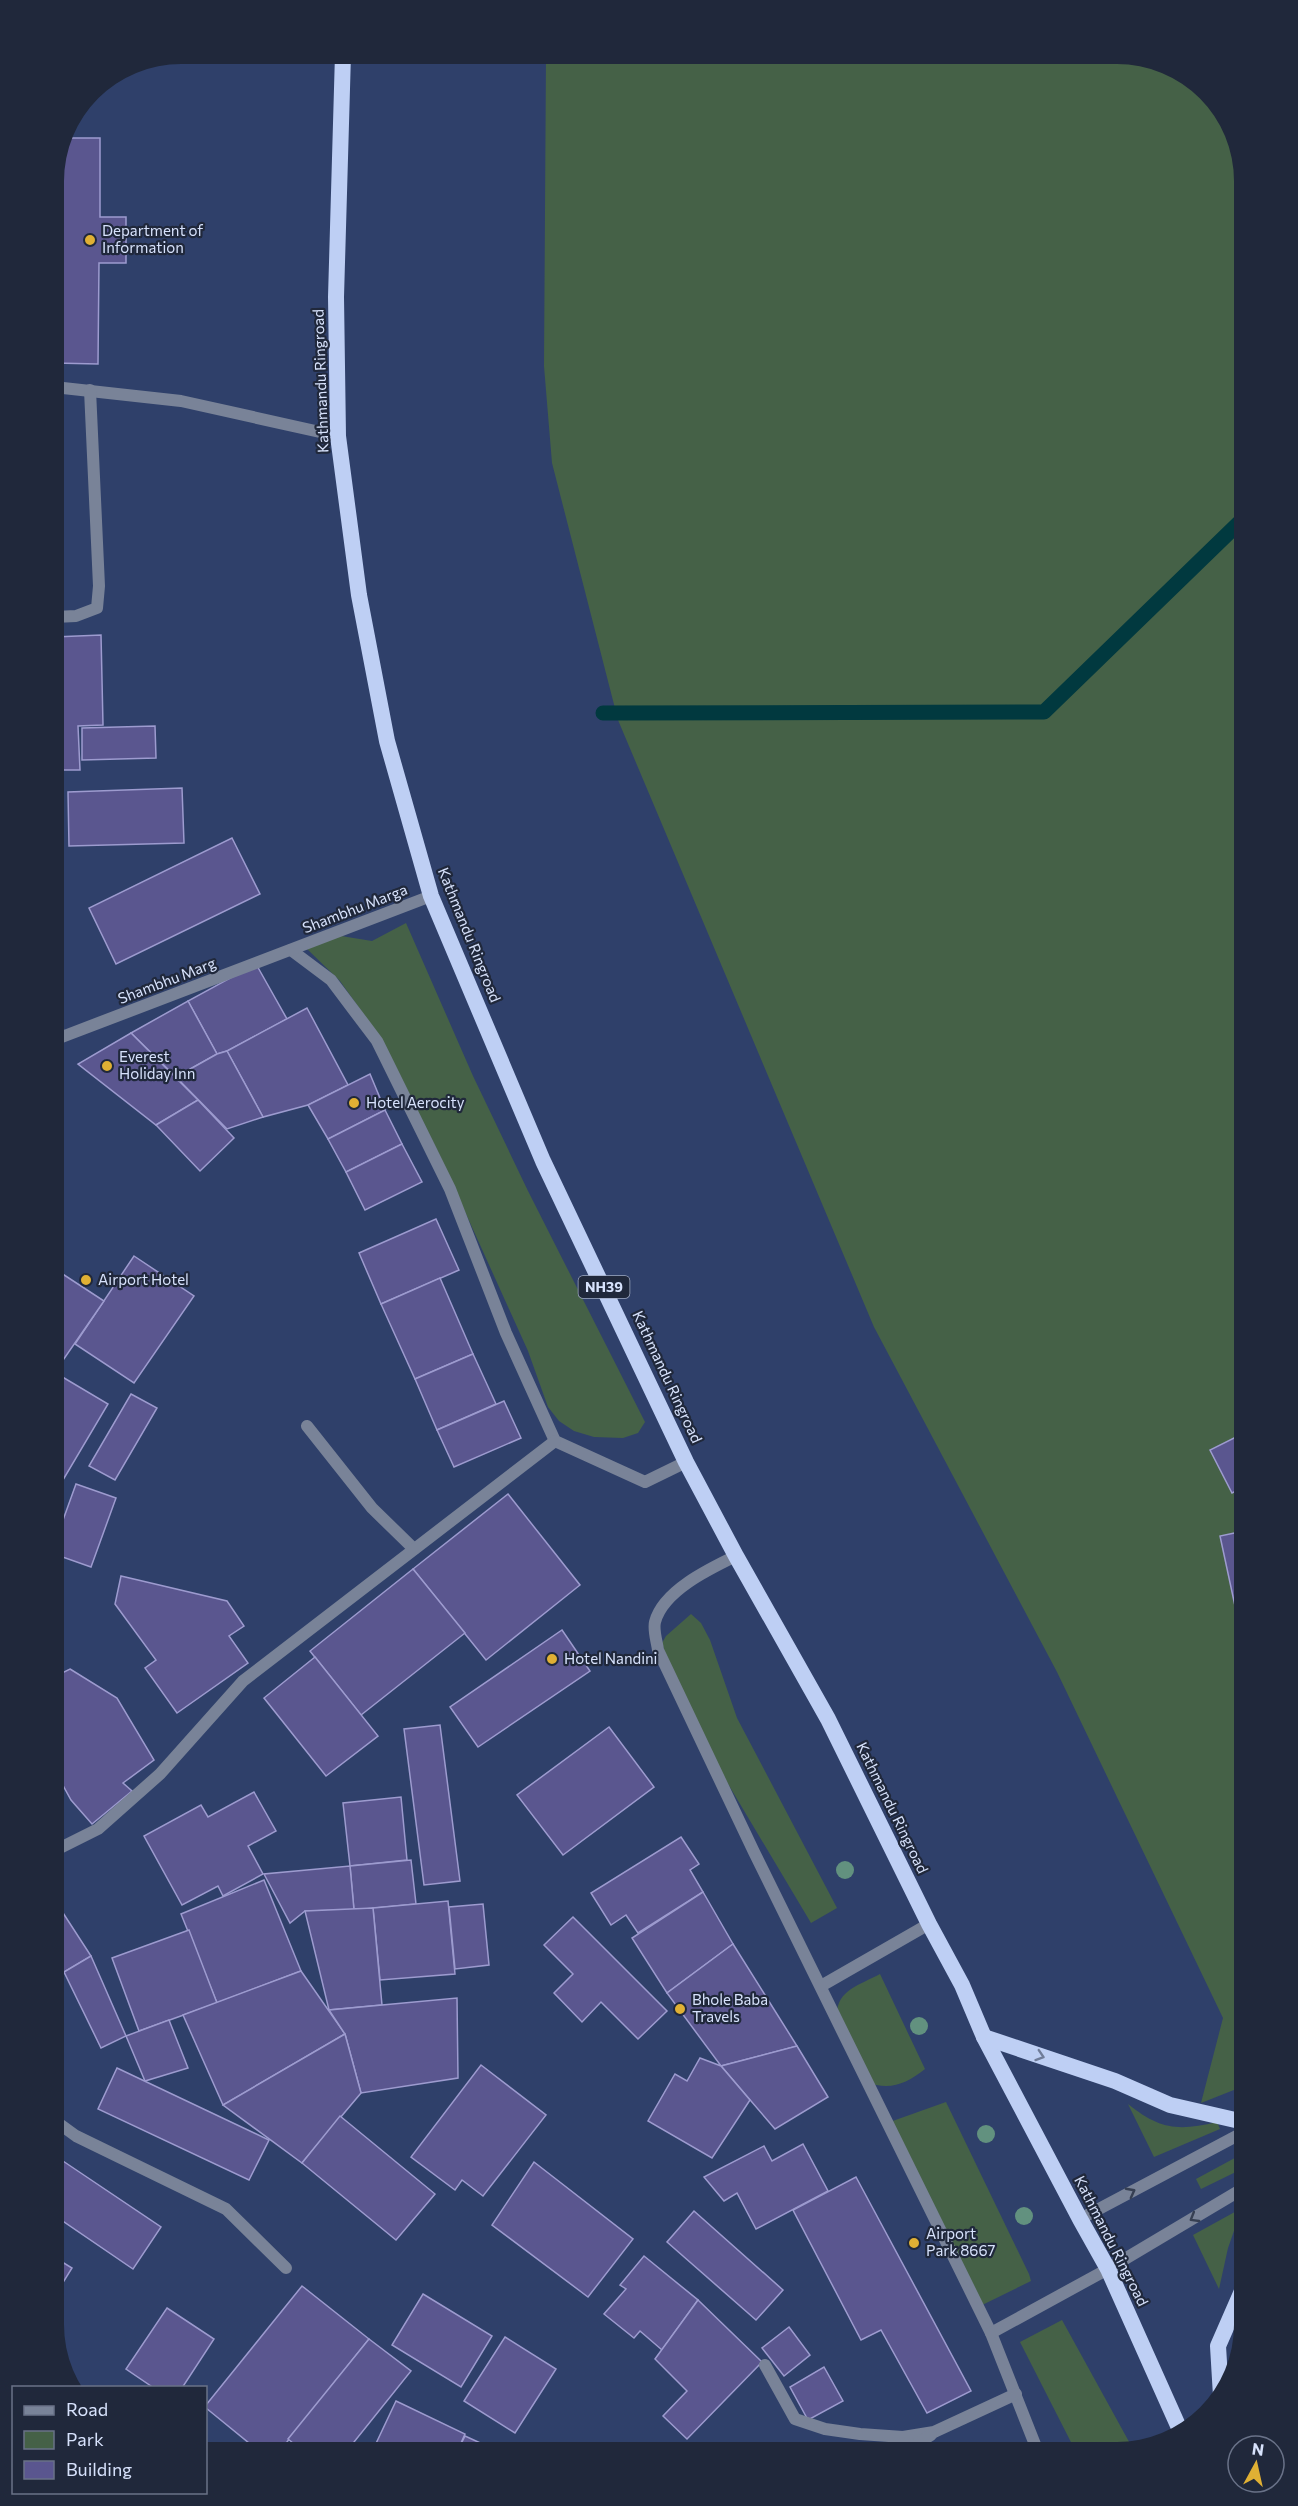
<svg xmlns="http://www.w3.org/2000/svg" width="1298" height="2506" font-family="Commissioner,sans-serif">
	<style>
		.green { fill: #456147 }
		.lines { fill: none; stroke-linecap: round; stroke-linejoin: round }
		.stream { stroke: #01393f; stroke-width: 15 }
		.building { fill: #5a568f; stroke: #9d9bcf; stroke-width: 1.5 }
		.service { stroke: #798398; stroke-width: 12 }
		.minor { stroke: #798398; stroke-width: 12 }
		.trunk { stroke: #becff4; stroke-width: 16 }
		.tree { fill: #62917f }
		.oneway { stroke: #6f7c98 }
		.oneway2 { stroke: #363f52 }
		.poi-dot { fill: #e0b034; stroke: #20283b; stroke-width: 2 }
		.labels { text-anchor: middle; stroke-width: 4.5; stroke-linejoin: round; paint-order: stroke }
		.shield { fill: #20283b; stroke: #a0aac2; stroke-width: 1.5 }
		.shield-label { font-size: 14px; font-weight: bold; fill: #d7e2fc }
		.poi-label { font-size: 15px; fill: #d7e2fc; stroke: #20283b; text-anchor: start }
		.street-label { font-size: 15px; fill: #d7e2fc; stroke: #20283b }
	</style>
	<rect width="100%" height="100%" fill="#2f406a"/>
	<g class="green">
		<path d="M546 54H1125L1194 80 1234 133 1244 181V2086L1201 2103 1223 2018 1057 1672 874 1327 618 720 552 463 544 366Z"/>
		<path d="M406 923 473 1076 528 1191 645 1422 638 1433 623 1438 594 1437 574 1431 559 1421 548 1407 528 1351 438 1152 384 1043 340 981 305 947 335 935 372 941Z"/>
		<path d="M691 1614 701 1623 710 1640 737 1718 837 1908 811 1923 678 1700 662 1643 666 1636Z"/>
		<path d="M880 1974 925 2069C906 2084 890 2091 866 2082L837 2016C836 1990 860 1985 880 1974Z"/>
		<path d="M946 2102 1029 2274 1031 2281 976 2308 887 2123Z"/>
		<path d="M1128 2104C1160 2130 1179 2131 1217 2122L1220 2129 1154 2157Z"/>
		<path d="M1244 2153V2168L1201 2189 1196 2179Z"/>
		<path d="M1242 2208 1228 2248 1219 2289 1193 2235Z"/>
		<path d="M1062 2320 1133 2449 1117 2452H1076L1020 2342Z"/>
	</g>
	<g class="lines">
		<path class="stream" d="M603 713 1044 712 1244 518"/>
	</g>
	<g class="building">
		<path d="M63 138H100V217H126V263H99L98 364 54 363V173Z"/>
		<path d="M101 635 103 725 78 726 80 770H54V637Z"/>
		<path d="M155 726 156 758 82 760V728Z"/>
		<path d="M182 788 184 843 69 846 68 792Z"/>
		<path d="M232 838 260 894 116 964 89 908Z"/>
		<path d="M256 964 287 1019 227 1051 217 1054 188 1001Z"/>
		<path d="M188 1001 217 1054 176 1077 131 1033Z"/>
		<path d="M307 1008 348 1085 308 1105 263 1117 227 1051Z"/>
		<path d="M131 1033 198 1100 156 1125 78 1064Z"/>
		<path d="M227 1051 263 1117 227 1129 176 1077 217 1054Z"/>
		<path d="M370 1074 385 1110 328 1139 308 1105Z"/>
		<path d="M198 1100 234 1138 200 1171 156 1125Z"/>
		<path d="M385 1110 402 1144 346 1172 328 1139Z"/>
		<path d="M402 1144 422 1182 365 1210 346 1172Z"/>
		<path d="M436 1219 459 1270 381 1304 359 1253Z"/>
		<path d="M134 1256 194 1296 134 1383 75 1344Z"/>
		<path d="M58 1271 104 1301 59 1366 54 1363V1277Z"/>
		<path d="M440 1278 473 1354 415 1379 381 1304Z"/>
		<path d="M473 1354 496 1404 437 1430 415 1379Z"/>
		<path d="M54 1372 108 1404 60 1485 54 1482Z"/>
		<path d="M131 1394 157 1408 115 1480 89 1466Z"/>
		<path d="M504 1401 521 1438 454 1467 437 1430Z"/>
		<path d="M1242 1434 1244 1438V1487L1232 1493 1210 1450Z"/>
		<path d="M76 1484 116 1498 91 1567 54 1554V1545Z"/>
		<path d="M508 1494 580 1585 486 1660 413 1569Z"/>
		<path d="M1244 1531V1634H1241L1220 1536Z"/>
		<path d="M413 1569 465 1633 361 1715 310 1651Z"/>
		<path d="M121 1576 227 1601 244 1626 229 1636 248 1663 177 1713 145 1668 156 1660 115 1604Z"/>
		<path d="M562 1630 590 1671 478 1747 450 1707Z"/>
		<path d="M315 1657 378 1736 326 1776 264 1698Z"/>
		<path d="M70 1669 117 1698 154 1760 123 1783 132 1791 92 1824 71 1800 54 1769V1677Z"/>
		<path d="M440 1725 460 1881 424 1885 404 1729Z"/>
		<path d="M609 1727 654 1787 563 1855 517 1795Z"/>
		<path d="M254 1792 276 1831 248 1846 263 1874 223 1896 218 1886 182 1905 144 1836 201 1805 208 1817Z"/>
		<path d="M401 1797 407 1860 350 1866 343 1803Z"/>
		<path d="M681 1837 699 1864 690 1870 703 1892 638 1933 626 1915 611 1925 591 1893Z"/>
		<path d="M411 1860 416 1904 354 1910 350 1866Z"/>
		<path d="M350 1866 354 1910 305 1911 290 1923 264 1874Z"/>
		<path d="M264 1880 301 1971 217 2003 181 1914Z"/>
		<path d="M703 1892 733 1944 667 1993 632 1938Z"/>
		<path d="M54 1899 91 1956 54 1978Z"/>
		<path d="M448 1901 455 1974 380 1980 373 1908Z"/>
		<path d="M483 1904 489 1965 455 1969 449 1907Z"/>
		<path d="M373 1908 382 2005 329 2010 305 1911Z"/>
		<path d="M573 1917 667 2011 638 2039 601 2002 582 2022 554 1993 573 1974 544 1945Z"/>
		<path d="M189 1930 217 2003 139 2031 112 1958Z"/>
		<path d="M733 1944 797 2046 721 2066 667 1993Z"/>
		<path d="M91 1956 126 2036 101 2048 64 1972Z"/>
		<path d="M301 1971 345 2034 223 2105 183 2015Z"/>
		<path d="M457 1998 458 2078 361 2093 345 2034 329 2010Z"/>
		<path d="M169 2020 188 2068 145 2081 126 2036Z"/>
		<path d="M345 2034 361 2093 302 2163 223 2105Z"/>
		<path d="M797 2046 828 2097 775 2129 721 2066Z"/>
		<path d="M700 2058 721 2066 750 2100 712 2158 648 2121 675 2074 687 2081Z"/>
		<path d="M481 2065 546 2115 483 2196 462 2180 455 2190 411 2157Z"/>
		<path d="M117 2068 269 2140 249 2180 98 2109Z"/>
		<path d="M340 2116 435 2194 396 2240 302 2163Z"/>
		<path d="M803 2144 828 2191 756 2229 737 2193 724 2201 704 2177 764 2146 772 2161Z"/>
		<path d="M54 2155 161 2227 133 2269 54 2215Z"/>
		<path d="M534 2162 633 2239 588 2297 492 2225Z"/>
		<path d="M856 2177 971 2391 927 2413 881 2330 861 2340 793 2210Z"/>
		<path d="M694 2211 783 2290 756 2320 667 2242Z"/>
		<path d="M644 2256 698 2300 662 2350 640 2331 634 2338 604 2314 626 2289 620 2285Z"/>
		<path d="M54 2257 72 2268 54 2297Z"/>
		<path d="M302 2286 369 2339 279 2452H260L206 2408V2405Z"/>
		<path d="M423 2294 492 2336 461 2387 392 2345Z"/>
		<path d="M698 2300 762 2362 687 2439 663 2416 687 2391 655 2359Z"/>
		<path d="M167 2308 214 2339 182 2388H154L126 2369Z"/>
		<path d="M789 2327 810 2355 784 2376 762 2348Z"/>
		<path d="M505 2337 556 2369 515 2433 464 2401Z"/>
		<path d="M369 2339 411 2371 346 2452H304L288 2439Z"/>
		<path d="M824 2367 843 2401 808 2420 790 2387Z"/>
		<path d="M396 2401 465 2434 457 2452H372Z"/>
		<path d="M465 2436 500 2452H457Z"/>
	</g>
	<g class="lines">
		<g class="service">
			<path d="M54 989 59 1038"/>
			<path d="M307 1426 372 1508 414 1549"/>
			<path d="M736 1556C709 1569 663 1591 655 1622 653 1630 657 1642 658 1650L754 1852 991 2333 1038 2452"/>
			<path d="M821 1986 929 1924"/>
			<path d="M54 2120 76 2136 226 2209 286 2268"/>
			<path d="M991 2333 1108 2269"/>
			<path d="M765 2365 795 2419 825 2429 860 2434 903 2437 934 2432 1016 2394"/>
			<path d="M904 2452 931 2435"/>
		</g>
		<g class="minor">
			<path d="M54 387 181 401 338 436"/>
			<path d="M54 617 76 616 97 608 99 586 90 390"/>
			<path d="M291 950 331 980 377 1041 450 1189 506 1333 555 1441 645 1482 686 1462"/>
			<path d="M54 1040 431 896"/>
			<path d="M54 1851 98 1829 160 1774 243 1681 555 1441"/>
			<path d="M1080 2219 1244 2132"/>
			<path d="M1108 2269 1244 2188"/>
		</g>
		<g class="trunk">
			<path d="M343 54 336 297 338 436 359 595 387 741 431 896 543 1161 686 1462 736 1556 828 1719 929 1924 962 1985 984 2037 1080 2219 1108 2269 1180 2430"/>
			<path d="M984 2037 1115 2081 1170 2105 1244 2122"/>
			<path d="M1221 2396 1218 2346 1242 2291 1244 2256"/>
		</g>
	</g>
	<g class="tree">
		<circle cx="845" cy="1870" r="9"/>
		<circle cx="919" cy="2026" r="9"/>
		<circle cx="986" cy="2134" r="9"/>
		<circle cx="1024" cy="2216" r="9"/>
	</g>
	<defs><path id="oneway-chevron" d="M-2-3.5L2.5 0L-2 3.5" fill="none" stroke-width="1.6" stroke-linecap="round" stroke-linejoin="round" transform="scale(1.5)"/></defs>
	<use class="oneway" href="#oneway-chevron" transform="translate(1040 2056) rotate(18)"/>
	<g class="oneway2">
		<use href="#oneway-chevron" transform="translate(1131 2192) rotate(-28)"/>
		<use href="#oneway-chevron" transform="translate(1194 2218) rotate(149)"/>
	</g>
	<g class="poi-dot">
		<circle cx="90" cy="240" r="6"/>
		<circle cx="107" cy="1066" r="6"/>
		<circle cx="354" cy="1103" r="6"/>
		<circle cx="86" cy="1280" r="6"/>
		<circle cx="552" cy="1659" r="6"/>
		<circle cx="680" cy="2009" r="6"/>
		<circle cx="914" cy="2243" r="6"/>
	</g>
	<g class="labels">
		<rect class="shield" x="578.5" y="1276" width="51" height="22" rx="4.5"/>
		<g class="shield-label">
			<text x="604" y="1292">NH39</text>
		</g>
		<g class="poi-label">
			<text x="102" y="236">Department of<tspan x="102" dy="17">Information</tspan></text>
			<text x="119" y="1062">Everest<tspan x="119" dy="17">Holiday Inn</tspan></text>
			<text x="366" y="1108">Hotel Aerocity</text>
			<text x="98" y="1285">Airport Hotel</text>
			<text x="564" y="1664">Hotel Nandini</text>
			<text x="692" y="2005">Bhole Baba<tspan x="692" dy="17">Travels</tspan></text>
			<text x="926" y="2239">Airport<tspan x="926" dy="17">Park 8667</tspan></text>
		</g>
		<g class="street-label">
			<text transform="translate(321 381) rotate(-92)" y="5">Kathmandu Ringroad</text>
			<text transform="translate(355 909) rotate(-21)" y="5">Shambhu Marga</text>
			<text transform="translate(469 935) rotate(68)" y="5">Kathmandu Ringroad</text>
			<text transform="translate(167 981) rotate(-21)" y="5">Shambhu Marg</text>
			<text transform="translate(667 1377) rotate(65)" y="5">Kathmandu Ringroad</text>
			<text transform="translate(892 1808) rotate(64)" y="5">Kathmandu Ringroad</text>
			<text transform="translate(1111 2241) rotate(63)" y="5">Kathmandu Ringroad</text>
		</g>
	</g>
	<path d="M0 0H1298V2506H0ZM181 64H1117A117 117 0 0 1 1234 181V2325A117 117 0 0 1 1117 2442H181A117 117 0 0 1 64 2325V181A117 117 0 0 1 181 64Z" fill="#20283b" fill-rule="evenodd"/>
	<rect x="12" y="2386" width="195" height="108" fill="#20283b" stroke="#697288" stroke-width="1.5"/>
	<rect x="24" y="2406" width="30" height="9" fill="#798398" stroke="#697288" stroke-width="1.5"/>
	<text x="66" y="2416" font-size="18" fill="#d7e2fc">Road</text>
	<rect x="24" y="2431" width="30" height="18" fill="#456147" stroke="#697288" stroke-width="1.5"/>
	<text x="66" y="2446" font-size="18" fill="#d7e2fc">Park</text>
	<rect x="24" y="2461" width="30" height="18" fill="#5a568f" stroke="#697288" stroke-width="1.5"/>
	<text x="66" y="2476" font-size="18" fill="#d7e2fc">Building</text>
	<g transform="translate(1256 2464) rotate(8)"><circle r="28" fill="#20283b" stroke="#697288" stroke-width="1.5"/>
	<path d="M0-4.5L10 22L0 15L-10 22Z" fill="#e0b034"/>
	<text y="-9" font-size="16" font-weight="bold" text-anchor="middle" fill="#d7e2fc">N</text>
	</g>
</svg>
